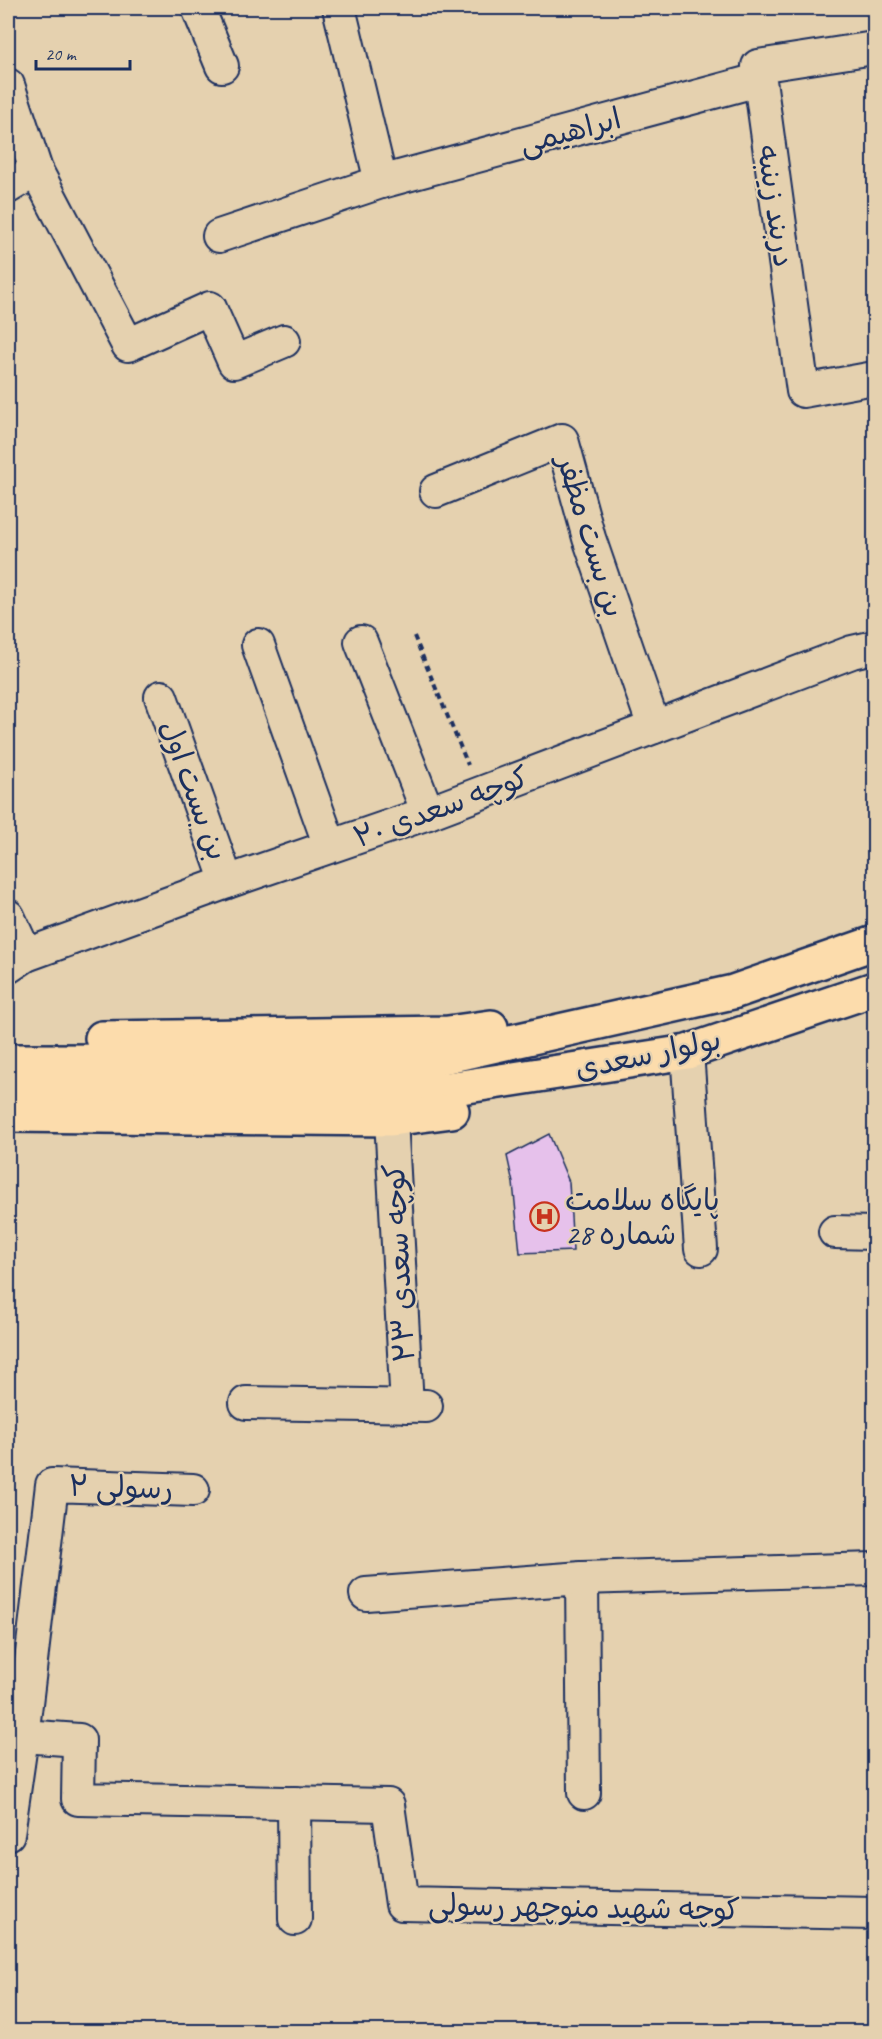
<svg xmlns="http://www.w3.org/2000/svg" width="882" height="2039" font-family="Caveat,'Playpen Sans Arabic',sans-serif">
	<style>
		.building { fill: #e6c1eb; stroke: #1b2f5e; stroke-width: 1.5 }
		.lines { fill: none; stroke-linecap: round; stroke-linejoin: round }
		.minor-casing { stroke: #1b2f5e; stroke-width: 36 }
		.major-casing { stroke: #1b2f5e; stroke-width: 38 }
		.path { stroke: #1b2f5e; stroke-width: 4; stroke-dasharray: 6 4.5; stroke-linecap: butt }
		.minor { stroke: #e5d1af; stroke-width: 32 }
		.major { stroke: #fcdcac; stroke-width: 33 }
		.labels { text-anchor: middle; stroke-width: 4.5; stroke-linejoin: round; paint-order: stroke }
		.street-label { font-size: 30px; fill: #1b2f5e; stroke: #e5d1af }
		.poi-label { font-size: 30px; fill: #1b2f5e; stroke: #e5d1af; text-anchor: start }
	</style>
	<rect width="100%" height="100%" fill="#e5d1af"/>
	<filter id="ink" filterUnits="userSpaceOnUse"><feTurbulence type="fractalNoise" baseFrequency=".0167" numOctaves="2"/><feDisplacementMap in="SourceGraphic" scale="12" xChannelSelector="R" yChannelSelector="G"/><feConvolveMatrix kernelMatrix="1 2 1 2 8 2 1 2 1" color-interpolation-filters="sRGB"/></filter>
	<g filter="url(#ink)">
		<g class="building">
			<path d="M8 136 16 163 8 168Z"/>
			<path d="M549 1134 569 1182 573 1251 520 1253 513 1183 507 1156Z"/>
		</g>
		<g class="lines">
			<defs>
				<g id="minor">
					<path d="M198 8 222 66"/>
					<path d="M339 8 381 182 758 80"/>
					<path d="M874 48 758 66 803 391 874 378"/>
					<path d="M8 85 36 170 128 345 210 308 234 362 284 341"/>
					<path d="M8 187 36 170"/>
					<path d="M219 236 381 182"/>
					<path d="M436 491 562 440 589 538 654 727"/>
					<path d="M361 642 428 813"/>
					<path d="M258 645 330 846"/>
					<path d="M161 697 227 882"/>
					<path d="M8 916 26 955"/>
					<path d="M8 967 26 955 227 882 428 813 852 652 874 647"/>
					<path d="M687 1052 701 1249"/>
					<path d="M391 1119 407 1406"/>
					<path d="M835 1232 874 1233"/>
					<path d="M246 1403 426 1406"/>
					<path d="M582 1578 584 1793"/>
					<path d="M366 1594 582 1578 874 1569"/>
					<path d="M8 1735 79 1740 78 1799 388 1805 402 1904 874 1913"/>
					<path d="M294 1803 295 1919"/>
					<path d="M8 1834 22 1737 52 1485 193 1490"/>
				</g>
				<g id="major">
					<path d="M102 1038 448 1033 491 1027"/>
					<path d="M8 1061 421 1062 733 992 874 943"/>
					<path d="M8 1088 416 1094 687 1052 874 989"/>
					<path d="M8 1115 391 1119 452 1111"/>
				</g>
			</defs>
			<use href="#minor" class="minor-casing"/>
			<use href="#major" class="major-casing"/>
			<path class="path" d="M414 636 468 765"/>
			<use href="#minor" class="minor"/>
			<use href="#major" class="major"/>
		</g>
	</g>
	<defs>
		<symbol id="hospital-ring" viewBox="-11 -11 22 22"><circle r="9.5" fill="#e5d1af" stroke="#c8321e" stroke-width="1.5"/><path d="M-5-5h3v3.5h4V-5h3V5h-3V1.5h-4V5h-3Z" fill="#c8321e"/></symbol>
	</defs>
	<g fill-rule="evenodd">
		<use href="#hospital-ring" x="528" y="1200" width="33" height="33"/>
	</g>
	<g class="labels">
		<g class="street-label">
			<text transform="translate(570 131) rotate(-15)" y="10">ابراهیمی</text>
			<text transform="translate(776 206) rotate(82)" y="10">دربند زینبه</text>
			<text transform="translate(591 536) rotate(73)" y="10">بن بست مظفر</text>
			<text transform="translate(194 790) rotate(70)" y="10">بن بست اول</text>
			<text transform="translate(441 807) rotate(-20)" y="10">کوچه سعدی ۲۰</text>
			<text transform="translate(648 1054) rotate(-12)" y="10">بولوار سعدی</text>
			<text transform="translate(399 1263) rotate(-93)" y="10">کوچه سعدی ۲۳</text>
			<text transform="translate(121 1487) rotate(2)" y="10">رسولی ۲</text>
			<text transform="translate(584 1907) rotate(1)" y="10">کوچه شهید منوچهر رسولی</text>
		</g>
		<g class="poi-label">
			<text x="565" y="1210">پایگاه سلامت<tspan x="565" dy="34">شماره 28</tspan></text>
		</g>
	</g>
	<rect width="882" height="2039" fill="none" stroke="#e5d1af" stroke-width="30"/>
	<rect x="15" y="15" width="852" height="2009" fill="none" stroke="#1b2f5e" stroke-width="2" filter="url(#ink)"/>
	<path d="M36 60v9h94v-9" fill="none" stroke="#1b2f5e" stroke-width="3"/>
	<text x="45" y="60" font-size="18" fill="#1b2f5e" stroke="#e5d1af" stroke-width="4.5" paint-order="stroke">20 m</text>
</svg>
